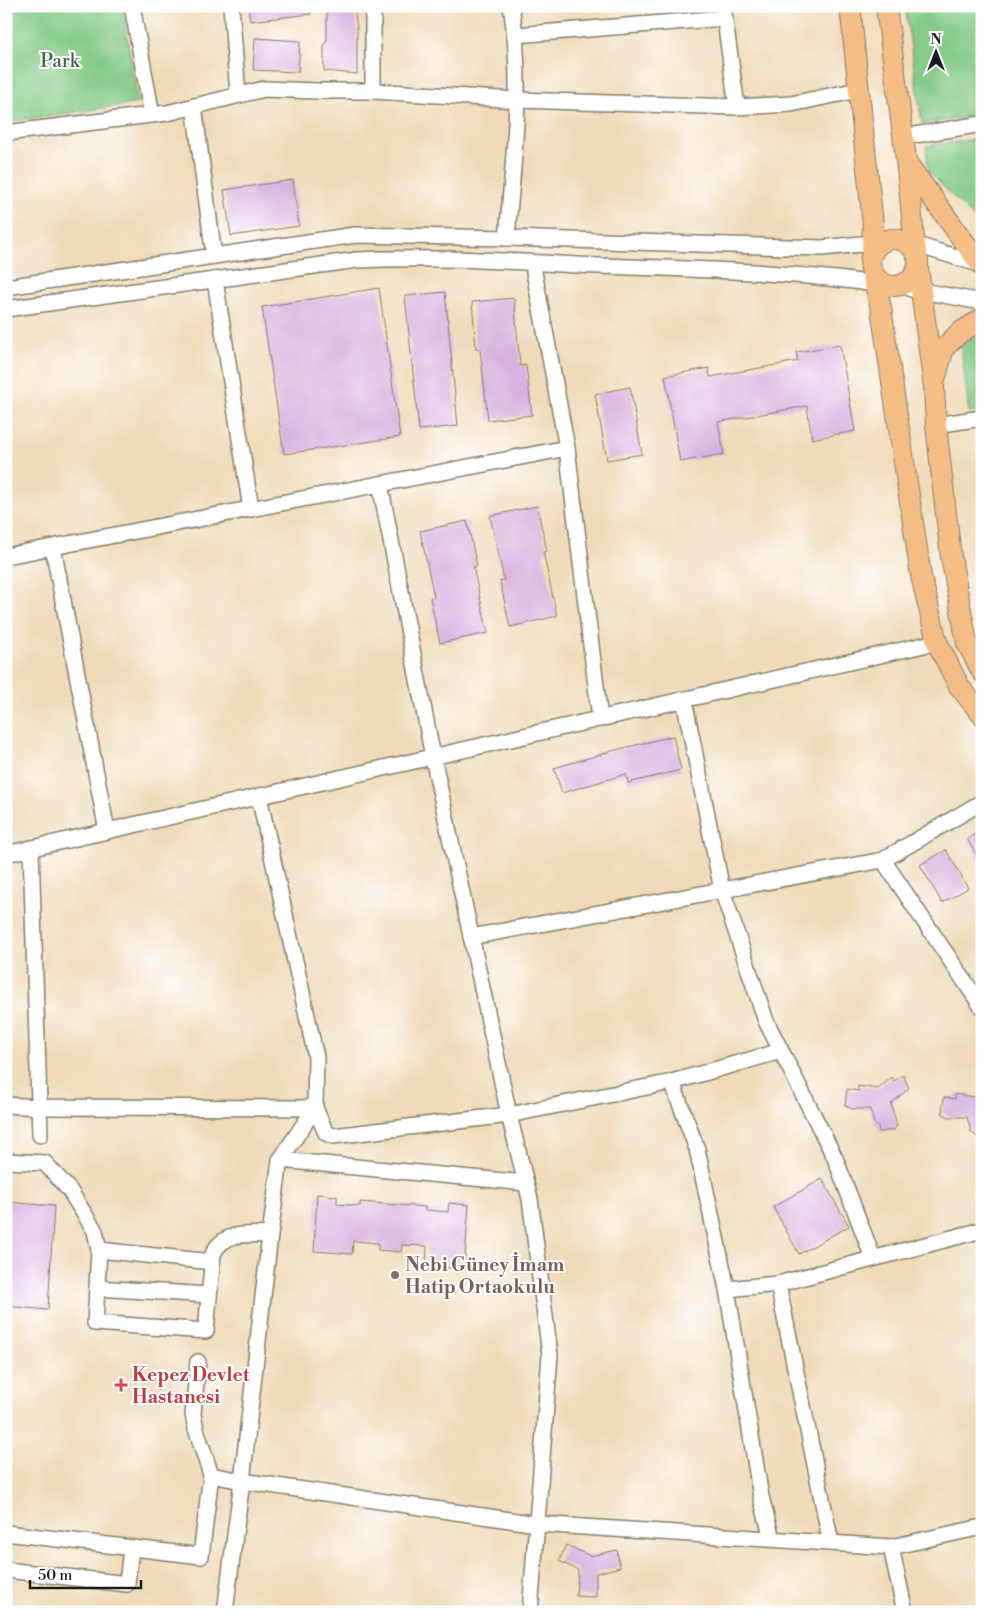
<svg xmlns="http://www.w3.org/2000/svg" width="988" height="1618" font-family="'Libre Bodoni',serif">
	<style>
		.green { fill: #84cb87; stroke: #507452 }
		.building { fill: #d8b2e0 }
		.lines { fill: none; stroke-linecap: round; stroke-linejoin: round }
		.minor-casing { stroke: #867c6a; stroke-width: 18 }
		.major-casing { stroke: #867c6a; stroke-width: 22 }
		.minor { stroke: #fff; stroke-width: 15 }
		.major { stroke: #f6be87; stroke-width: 20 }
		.education-dot { fill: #8d6e63; stroke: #fff; stroke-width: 2 }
		.health-dot { fill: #e0444e; stroke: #fff; stroke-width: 2 }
		.labels { text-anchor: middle; stroke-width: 4; stroke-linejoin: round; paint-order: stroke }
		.park-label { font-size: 19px; fill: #466247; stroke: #fff }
		.education-label { font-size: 19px; font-weight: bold; fill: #785e54; stroke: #fff; text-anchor: start }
		.health-label { font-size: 19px; font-weight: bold; fill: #be3a42; stroke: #fff; text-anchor: start }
	</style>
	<rect width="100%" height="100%" fill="#fff"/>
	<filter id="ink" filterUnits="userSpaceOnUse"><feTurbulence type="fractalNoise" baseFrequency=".02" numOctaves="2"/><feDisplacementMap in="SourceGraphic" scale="10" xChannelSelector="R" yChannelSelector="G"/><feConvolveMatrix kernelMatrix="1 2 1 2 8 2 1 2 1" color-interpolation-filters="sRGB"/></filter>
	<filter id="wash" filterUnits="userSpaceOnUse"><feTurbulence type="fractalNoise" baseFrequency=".0096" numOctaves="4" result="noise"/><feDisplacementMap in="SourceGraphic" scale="20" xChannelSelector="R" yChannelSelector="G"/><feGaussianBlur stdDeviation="1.12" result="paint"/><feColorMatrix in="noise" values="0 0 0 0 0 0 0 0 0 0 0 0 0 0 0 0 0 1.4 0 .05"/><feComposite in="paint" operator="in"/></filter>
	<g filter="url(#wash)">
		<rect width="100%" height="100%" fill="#efdbb9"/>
		<g class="green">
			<path d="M6 6H122L138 103 6 122Z"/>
			<path d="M905 6H982V115L922 124Z"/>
			<path d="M982 138V226L929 172 926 146Z"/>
			<path d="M982 331V412L969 413 961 346Z"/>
		</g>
		<g id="blocks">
			<g class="building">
				<path d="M248 6H310L311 14 250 21Z"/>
				<path d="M327 6H354L357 28V74L324 71V46L327 39Z"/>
				<path d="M255 38 300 41 298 72 253 70Z"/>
				<path d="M293 180 299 226 231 236 224 190Z"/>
				<path d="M379 288 400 437 284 454 262 307Z"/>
				<path d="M445 292 458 426 419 430 405 296Z"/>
				<path d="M514 298 520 366 526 365 532 415 488 420 480 349H476L472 302Z"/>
				<path d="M840 345 855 431 812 439 807 406 718 422 724 454 680 462 665 376 709 368 710 377 798 361 796 352Z"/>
				<path d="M630 387 642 454 607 460 595 394Z"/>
				<path d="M537 506 547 551 543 552 557 616 510 627 500 581 504 580 490 516Z"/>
				<path d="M467 521 477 566 473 567 488 633 440 643 430 598 434 597 420 531Z"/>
				<path d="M673 736 681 770 628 783 626 774 562 793 554 768 619 749Z"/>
				<path d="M982 830V864L967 839Z"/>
				<path d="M946 850 968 888 942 903 920 865Z"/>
				<path d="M903 1075 909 1088 891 1104 897 1125 894 1130 879 1132 878 1127 874 1123 870 1109H852L845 1105 847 1089 858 1091V1086L878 1089 892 1077 894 1081Z"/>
				<path d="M955 1094 982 1098V1141L971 1132 967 1117H949L942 1113 944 1097 955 1099Z"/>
				<path d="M822 1179 849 1226 799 1254 773 1207Z"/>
				<path d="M317 1194 337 1196V1204L360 1206V1202L425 1207V1210L448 1212 449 1203 469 1205 464 1269 426 1266 427 1246 402 1245 401 1252 378 1250V1243L353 1241 352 1254 314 1251Z"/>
				<path d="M6 1202 54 1206 48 1310 6 1306Z"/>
				<path d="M566 1545 590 1556 617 1550 620 1567 596 1573V1597L576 1596 578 1570 559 1561Z"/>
			</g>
		</g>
	</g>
	<g filter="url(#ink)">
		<use href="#blocks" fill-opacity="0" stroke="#867c6a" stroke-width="1"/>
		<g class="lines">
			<defs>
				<g id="minor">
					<path d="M132 6 152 115"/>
					<path d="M231 6 238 95"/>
					<path d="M723 6 737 107"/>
					<path d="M516 35 724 18"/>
					<path d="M373 91V6"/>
					<path d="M194 106 214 256"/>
					<path d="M6 133 167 113 264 89 317 91H373L517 100 737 107 791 104 858 90"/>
					<path d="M903 137 982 124"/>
					<path d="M507 238C513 161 524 83 511 6"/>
					<path d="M907 242 982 265"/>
					<path d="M534 272 567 448 600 719"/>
					<path d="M215 280 251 509"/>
					<path d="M6 287 355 235 507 238 822 248 881 242"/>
					<path d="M911 289 982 302"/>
					<path d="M6 309 357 260C438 256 519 262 600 266 694 269 789 271 883 285"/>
					<path d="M936 425 982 418"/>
					<path d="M380 484 433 757 509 1115 530 1199 550 1355 530 1612"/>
					<path d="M53 548 107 831"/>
					<path d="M6 556 567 448"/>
					<path d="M684 699 722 890 766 1021 835 1158 873 1258"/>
					<path d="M31 848 40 1135"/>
					<path d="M6 854 937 642"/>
					<path d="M883 860 982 1007"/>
					<path d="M471 937 883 860 982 802"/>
					<path d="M672 1082 697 1149 727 1289 761 1497 772 1539"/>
					<path d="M6 1105 40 1107 315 1108 326 1133 333 1136 509 1115 672 1082 781 1051"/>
					<path d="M280 1160 526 1183"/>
					<path d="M6 1161 45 1163 70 1191 95 1231 99 1250 212 1262"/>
					<path d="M99 1250 95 1323 206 1331 213 1254C223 1231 248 1234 270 1235"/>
					<path d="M778 1284 831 1543"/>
					<path d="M97 1288 209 1295"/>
					<path d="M727 1289 778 1284 982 1230"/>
					<path d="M198 1362 193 1414 196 1429 211 1475"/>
					<path d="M6 1533 201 1556 211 1475 242 1481 537 1524 891 1547 982 1527"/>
					<path d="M891 1547 905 1612"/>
					<path d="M6 1570 127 1584 131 1548"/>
					<path d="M225 1612 242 1481 270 1235 280 1160 315 1108 316 1057 259 796"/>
				</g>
				<g id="major">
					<path d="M850 6 873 225 872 253"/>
					<path d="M886 6C895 77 906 147 912 217 913 229 914 240 916 251 917 256 919 261 918 266 916 277 906 286 894 286 887 286 879 282 875 276 857 251 895 221 916 253"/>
					<path d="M907 163 981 265"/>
					<path d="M918 268 934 387 936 425 951 557 967 643 982 672"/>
					<path d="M871 269 881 308 921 576 937 642 959 686 982 715"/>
					<path d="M936 376 944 348 959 333 982 319"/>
				</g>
			</defs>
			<use href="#minor" class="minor-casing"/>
			<use href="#major" class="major-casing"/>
			<use href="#minor" class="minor"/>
			<use href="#major" class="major"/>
		</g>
	</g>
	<circle class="education-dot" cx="395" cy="1275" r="5"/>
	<path class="health-dot" d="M118.5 1377.5h5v5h5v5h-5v5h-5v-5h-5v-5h5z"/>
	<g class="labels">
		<g class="park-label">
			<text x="60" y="67">Park</text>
		</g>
		<g class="education-label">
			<text x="405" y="1271">Nebi Güney İmam<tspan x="405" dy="22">Hatip Ortaokulu</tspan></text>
		</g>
		<g class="health-label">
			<text x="132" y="1381">Kepez Devlet<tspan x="132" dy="22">Hastanesi</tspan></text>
		</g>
	</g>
	<rect width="988" height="1618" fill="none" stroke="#fff" stroke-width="25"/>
	<g transform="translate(936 52)" stroke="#ffffff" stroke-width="4" paint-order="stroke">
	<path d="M0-4L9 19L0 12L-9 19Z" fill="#1c1c1c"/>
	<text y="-8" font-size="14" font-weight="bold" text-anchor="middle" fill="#1c1c1c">N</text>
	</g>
	<path d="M30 1580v8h111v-8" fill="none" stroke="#1c1c1c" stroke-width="2.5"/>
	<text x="38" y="1580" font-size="15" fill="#1c1c1c" stroke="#ffffff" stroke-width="4" paint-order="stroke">50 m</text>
</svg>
